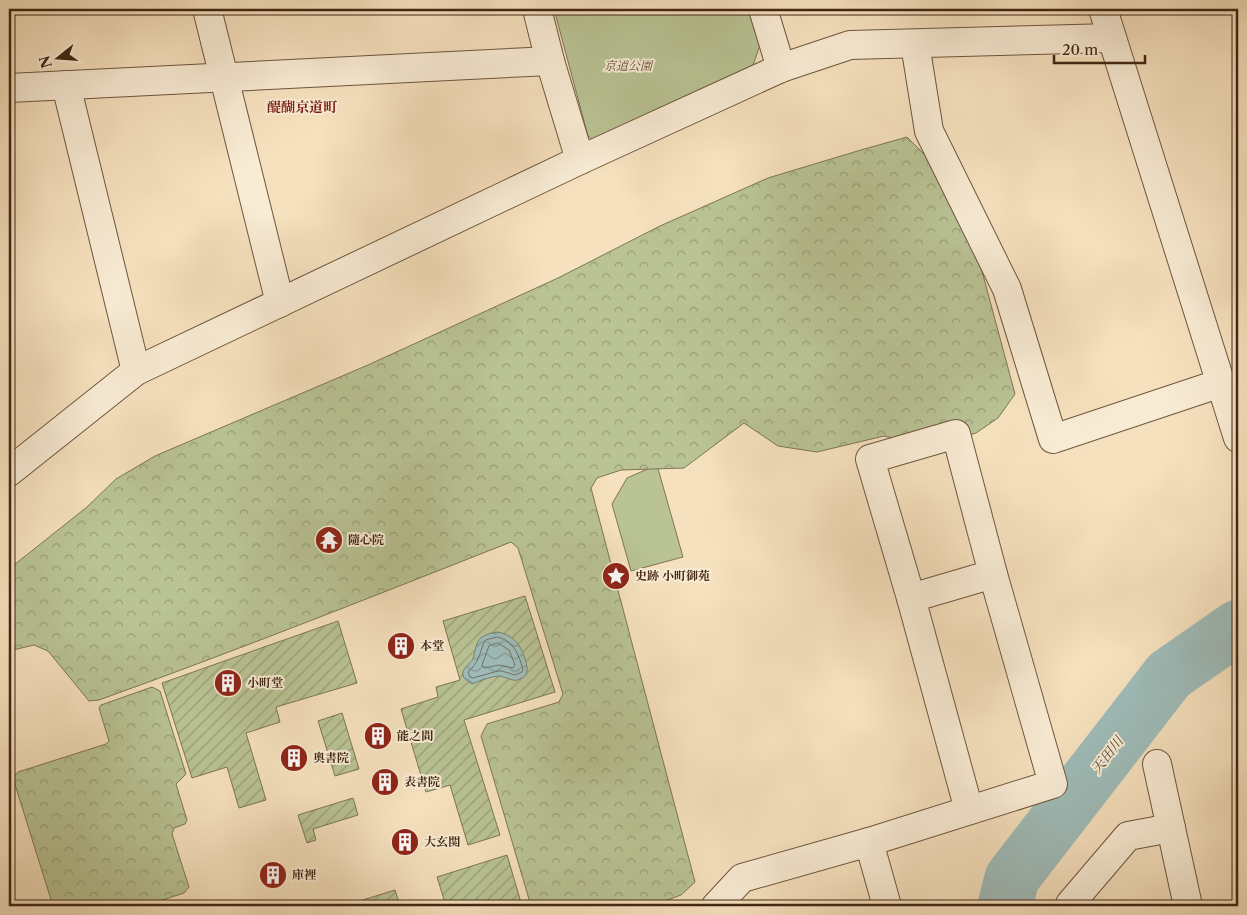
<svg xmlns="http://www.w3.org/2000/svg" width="1247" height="915" font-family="'Libre Caslon Text','Noto Serif JP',serif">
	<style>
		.green { fill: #b9c394; stroke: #7d7554 }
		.forest { fill: url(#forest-crowns); stroke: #7d7554 }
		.garden { fill: url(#garden-furrows); stroke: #7d7554 }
		.water { fill: url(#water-waves); stroke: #798077 }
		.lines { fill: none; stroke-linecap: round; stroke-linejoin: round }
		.shore { stroke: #707266; stroke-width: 1 }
		.river { stroke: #9fbcb9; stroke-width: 55 }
		.minor-casing { stroke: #6e563e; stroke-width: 30 }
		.tertiary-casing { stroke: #6e563e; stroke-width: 30 }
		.minor { stroke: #f9ecd5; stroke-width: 28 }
		.tertiary { stroke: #f9ecd5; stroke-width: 28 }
		.labels { text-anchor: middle; stroke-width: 4; stroke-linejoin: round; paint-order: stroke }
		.park-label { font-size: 12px; font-style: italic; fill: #5f4e33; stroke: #f9ecd5 }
		.poi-label { font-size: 12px; font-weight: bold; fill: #412713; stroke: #f9ecd5; text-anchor: start }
		.neighbourhood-label { font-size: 14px; font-weight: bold; fill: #7a1f14; stroke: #f9ecd5 }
		.water-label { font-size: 14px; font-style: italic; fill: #584c3c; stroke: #f9ecd5 }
	</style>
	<defs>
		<pattern id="forest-crowns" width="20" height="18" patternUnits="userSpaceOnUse" patternTransform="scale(1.25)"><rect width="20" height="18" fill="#b9c394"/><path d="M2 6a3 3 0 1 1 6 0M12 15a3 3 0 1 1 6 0" fill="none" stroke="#989e78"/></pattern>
		<pattern id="garden-furrows" width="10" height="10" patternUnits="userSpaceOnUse" patternTransform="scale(1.25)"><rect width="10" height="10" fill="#b9c394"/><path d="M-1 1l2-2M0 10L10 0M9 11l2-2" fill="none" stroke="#989e78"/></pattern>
		<pattern id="water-waves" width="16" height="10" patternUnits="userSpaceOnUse" patternTransform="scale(1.25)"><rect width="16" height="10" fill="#9fbcb9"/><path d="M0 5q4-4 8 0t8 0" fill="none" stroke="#839995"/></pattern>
	</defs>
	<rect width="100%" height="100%" fill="#f6e1be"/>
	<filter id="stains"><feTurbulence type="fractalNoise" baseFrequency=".004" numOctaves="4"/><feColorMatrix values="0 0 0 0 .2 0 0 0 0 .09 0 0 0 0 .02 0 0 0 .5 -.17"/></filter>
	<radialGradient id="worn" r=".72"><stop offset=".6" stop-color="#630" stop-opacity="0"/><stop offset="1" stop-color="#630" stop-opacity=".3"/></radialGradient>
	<g class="green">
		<path d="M554 9H749L760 45 750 74 596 142 588 136Z"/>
		<path d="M657 465 683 557 631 571 612 504 627 478Z"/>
	</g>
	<g class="forest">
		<path d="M907 137 927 157 979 260 1015 394 998 418 976 433 930 447 884 436 817 452 778 446 744 423 684 468 621 470 597 478 591 488 695 882 681 895 651 906H531L481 736 487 724 559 702 563 694 518 548 511 542C374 596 238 650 99 700L89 701 48 651 34 645 9 651V569L87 507 116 479 155 456 368 365 558 278 660 226 768 178 861 150Z"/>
		<path d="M152 687 160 691 186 774 176 784 187 820 185 824 174 828 172 834 189 887 184 893 144 906H53L13 778 18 772 106 744 109 741 99 708 101 705Z"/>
	</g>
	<g class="garden">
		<path d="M525 596 555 692 464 720 500 835 468 845 450 785 426 792 401 709 438 697 436 687 460 680 443 621Z"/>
		<path d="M338 621 357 683 276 707 280 722 246 733 266 800 239 808 227 767 192 778 162 683Z"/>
		<path d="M342 713 359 769 335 776 318 721Z"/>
		<path d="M353 798 358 815 313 829 316 840 307 843 298 815Z"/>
		<path d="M507 855 522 906H446L437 877Z"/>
		<path d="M395 890 400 906H354L353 903Z"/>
	</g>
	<path class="water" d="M497 632C507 633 517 640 521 649 525 658 533 675 520 679 517 680 516 681 513 680 508 679 503 676 498 676 489 677 480 681 472 684 467 681 462 678 463 672 464 667 470 664 473 659 475 652 476 641 482 637 486 634 492 633 497 632Z"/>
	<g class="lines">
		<g class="shore">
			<path d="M498 637C515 642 518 654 523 669L522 672 515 675 502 671H498L473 678 470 677 468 672C478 664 480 653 484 642L486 640Z"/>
			<path d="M498 643 509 650 515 665 513 668 499 665 485 668 483 667 482 665 489 646Z"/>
		</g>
		<path class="river" d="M1005 906 1012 878 1169 675 1238 627"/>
		<defs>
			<g id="minor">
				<path d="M207 9 280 303"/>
				<path d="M537 9 550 61 580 160"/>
				<path d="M763 9 781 68"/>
				<path d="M915 44 929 131 1007 289 1053 439 1221 383"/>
				<path d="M66 85 136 371"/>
				<path d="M9 88 550 61"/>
				<path d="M9 472 136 371 580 160 781 68 850 45 1112 38"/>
				<path d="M911 598 993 574"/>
				<path d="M1157 764 1188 906"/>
				<path d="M869 842 887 906"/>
				<path d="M716 906 742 878 869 842 1053 784 993 574 956 434 870 459 911 598 969 810"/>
				<path d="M1070 906V904L1128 836 1171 828"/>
			</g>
			<path id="tertiary" d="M1103 9 1238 438"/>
		</defs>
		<use href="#minor" class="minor-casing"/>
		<use href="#tertiary" class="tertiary-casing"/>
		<use href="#minor" class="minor"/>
		<use href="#tertiary" class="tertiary"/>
	</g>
	<defs>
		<symbol id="temple-disc" viewBox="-11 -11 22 22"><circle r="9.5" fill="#8f2418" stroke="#f9ecd5"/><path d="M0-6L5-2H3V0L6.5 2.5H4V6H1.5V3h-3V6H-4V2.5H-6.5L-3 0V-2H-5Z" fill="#fff"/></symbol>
		<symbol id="sight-disc" viewBox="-11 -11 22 22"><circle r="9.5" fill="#8f2418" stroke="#f9ecd5"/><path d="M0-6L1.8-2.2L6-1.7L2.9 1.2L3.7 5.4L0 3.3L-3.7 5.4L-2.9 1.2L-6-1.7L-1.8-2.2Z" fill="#fff"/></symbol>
		<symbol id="building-disc" viewBox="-11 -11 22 22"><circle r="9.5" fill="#8f2418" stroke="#f9ecd5"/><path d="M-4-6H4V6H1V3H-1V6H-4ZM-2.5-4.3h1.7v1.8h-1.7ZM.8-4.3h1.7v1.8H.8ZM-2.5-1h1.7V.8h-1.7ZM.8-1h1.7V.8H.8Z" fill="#fff"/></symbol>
	</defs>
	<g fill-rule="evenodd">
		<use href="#temple-disc" x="313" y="524" width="32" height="32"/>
		<use href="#sight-disc" x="600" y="560" width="32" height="32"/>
		<use href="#building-disc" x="385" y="630" width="32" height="32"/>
		<use href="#building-disc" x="212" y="667" width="32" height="32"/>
		<use href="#building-disc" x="362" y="720" width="32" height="32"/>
		<use href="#building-disc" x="278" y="742" width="32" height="32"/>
		<use href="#building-disc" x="369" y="766" width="32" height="32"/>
		<use href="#building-disc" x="389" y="826" width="32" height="32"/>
		<use href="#building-disc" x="257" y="859" width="32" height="32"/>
	</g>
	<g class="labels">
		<g class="park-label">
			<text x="628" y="70">京道公園</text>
		</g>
		<g class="poi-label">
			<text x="348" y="544">隨心院</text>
			<text x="635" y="580">史跡 小町御苑</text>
			<text x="420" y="650">本堂</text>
			<text x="247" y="687">小町堂</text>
			<text x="397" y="740">能之間</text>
			<text x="313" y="762">奥書院</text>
			<text x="404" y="786">表書院</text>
			<text x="424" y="846">大玄関</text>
			<text x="292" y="879">庫裡</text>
		</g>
		<g class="neighbourhood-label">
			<text x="302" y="112">醍醐京道町</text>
		</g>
		<g class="water-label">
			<text transform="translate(1107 755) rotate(-52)" y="5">天田川</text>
		</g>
	</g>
	<rect width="1247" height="915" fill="none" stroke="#f6e1be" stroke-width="30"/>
	<rect x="10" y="10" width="1227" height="895" fill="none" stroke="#412713" stroke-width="2.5"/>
	<rect x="15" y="15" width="1217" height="885" fill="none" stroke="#412713"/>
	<g transform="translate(58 58) rotate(253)" stroke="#f9ecd5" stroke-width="4" paint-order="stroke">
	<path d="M0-4L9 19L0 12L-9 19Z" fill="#412713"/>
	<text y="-8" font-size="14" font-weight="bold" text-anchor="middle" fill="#412713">N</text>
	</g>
	<path d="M1054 55v8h91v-8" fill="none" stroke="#412713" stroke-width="2.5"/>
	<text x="1062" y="55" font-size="15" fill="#412713" stroke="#f9ecd5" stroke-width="4" paint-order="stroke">20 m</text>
	<rect width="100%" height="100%" filter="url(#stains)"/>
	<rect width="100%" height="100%" fill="url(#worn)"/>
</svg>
